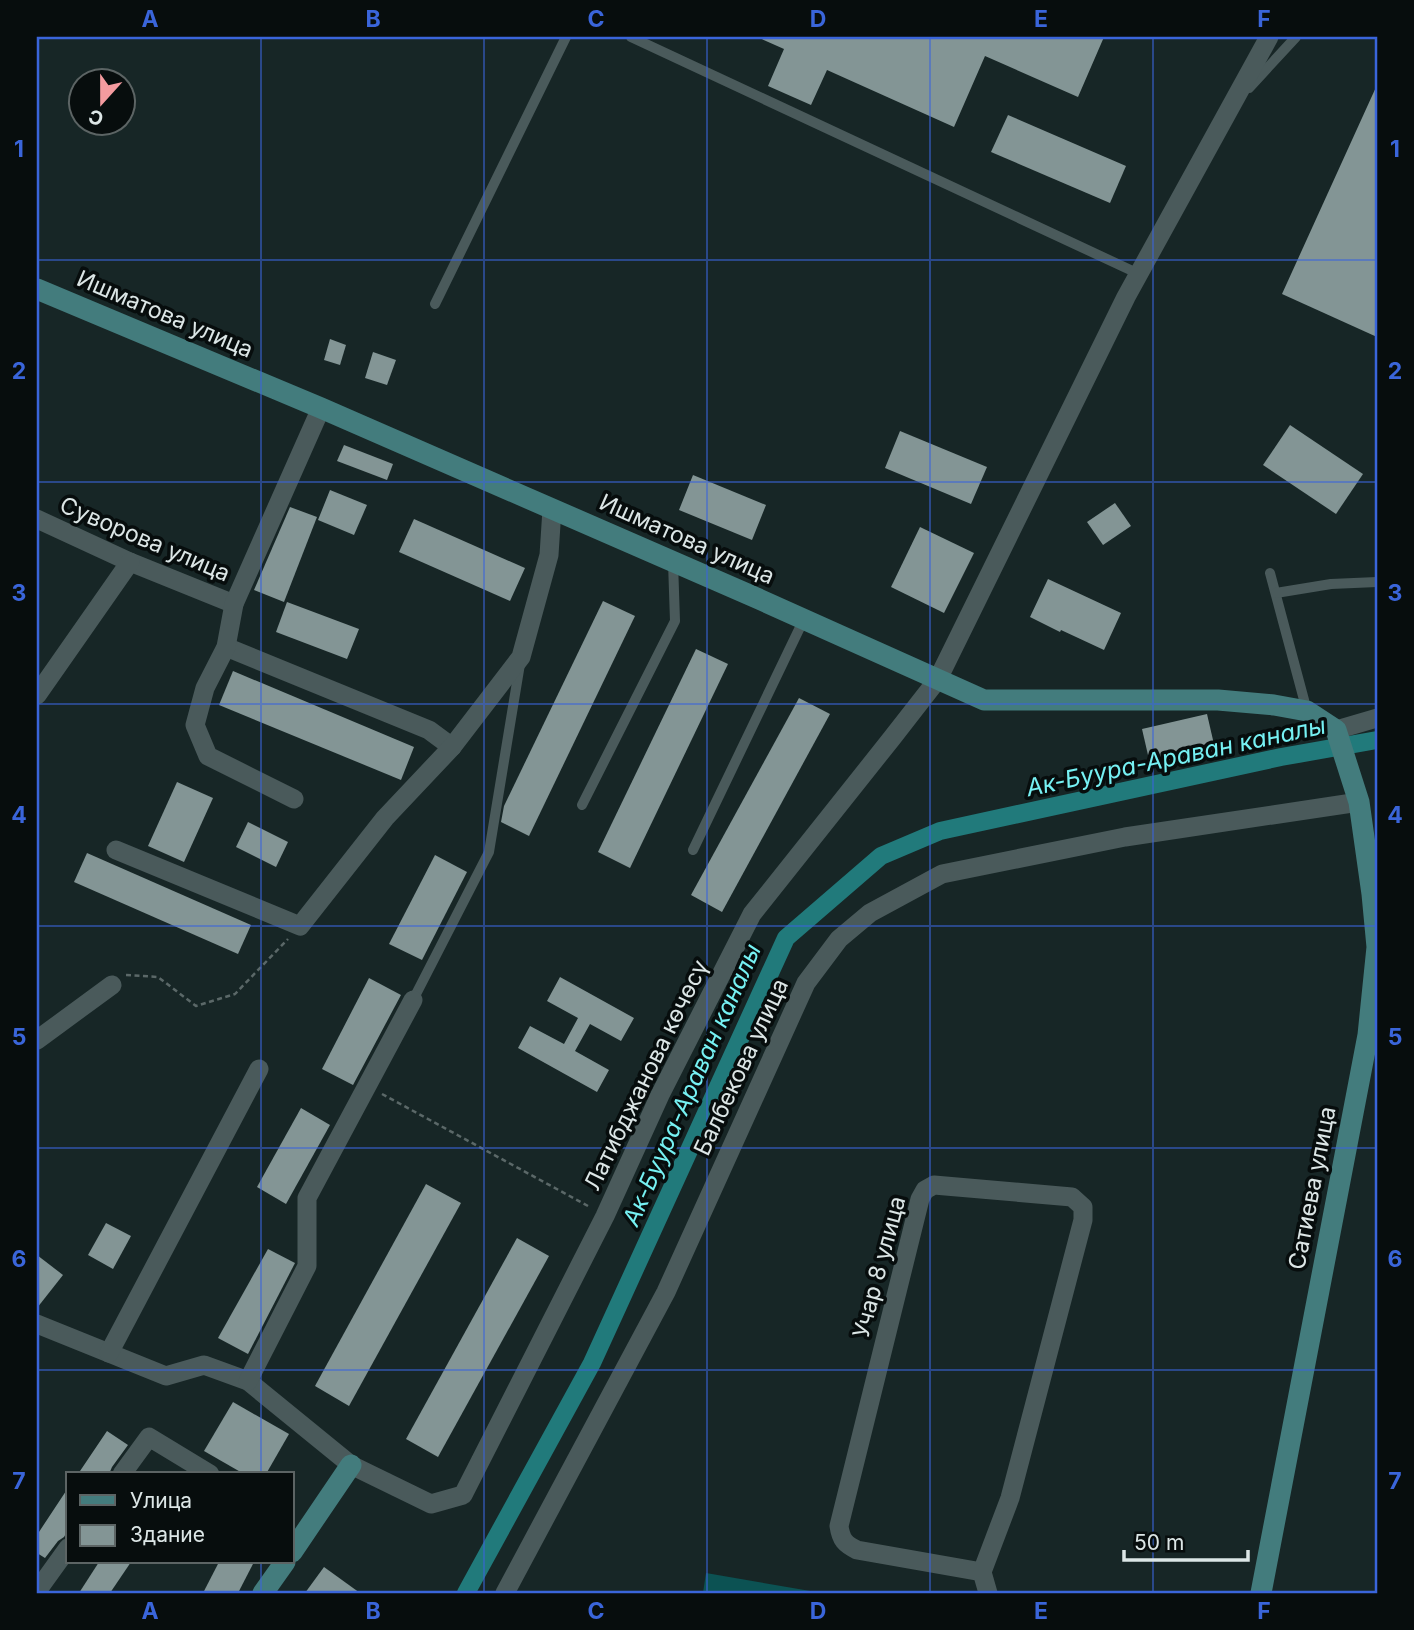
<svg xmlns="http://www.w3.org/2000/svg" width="1414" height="1630" font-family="Inter,sans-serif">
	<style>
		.green { fill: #0c5253 }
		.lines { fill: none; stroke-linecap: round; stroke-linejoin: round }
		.canal { stroke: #217a7b; stroke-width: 18 }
		.building { fill: #839595 }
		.path { stroke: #5b6868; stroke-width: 2.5; stroke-dasharray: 5 3.5; stroke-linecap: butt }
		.lane { stroke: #4a5a5b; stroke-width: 10 }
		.street { stroke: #4a5a5b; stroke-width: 19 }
		.secondary { stroke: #437c7d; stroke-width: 21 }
		.grid { fill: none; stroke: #3a65da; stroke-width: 2; stroke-opacity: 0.55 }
		.labels { text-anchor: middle; stroke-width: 7; stroke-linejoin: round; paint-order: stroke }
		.street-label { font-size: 23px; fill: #dce6e6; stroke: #070d0d }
		.water-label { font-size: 24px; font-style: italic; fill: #76f1f3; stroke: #070d0d }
		.neatline { fill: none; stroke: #3a65da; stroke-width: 2.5 }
		.grid-label { font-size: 23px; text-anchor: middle; font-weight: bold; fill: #3a65da }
	</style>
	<rect width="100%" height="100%" fill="#172626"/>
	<path class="green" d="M706 1573 822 1593H703Z"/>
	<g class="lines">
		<path class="canal" d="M466 1593 592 1363 786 938 881 856 940 831 1281 757 1377 740"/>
	</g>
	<g class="building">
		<path d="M757 37H1104L1078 97 985 56 954 127 827 70 811 105 768 86 784 49Z"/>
		<path d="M1377 85V337L1282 294Z"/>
		<path d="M1008 115 1126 166 1110 203 991 152Z"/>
		<path d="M330 339 346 345 340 365 324 360Z"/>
		<path d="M373 352 396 360 387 385 365 378Z"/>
		<path d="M1290 425 1363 474 1336 514 1263 465Z"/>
		<path d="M900 431 987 467 971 504 885 468Z"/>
		<path d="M344 445 393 464 387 480 337 461Z"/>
		<path d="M693 475 766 505 752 540 679 510Z"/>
		<path d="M330 490 367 505 354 535 318 520Z"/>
		<path d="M1115 503 1131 526 1103 545 1087 522Z"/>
		<path d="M290 507 317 517 284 602 254 590Z"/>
		<path d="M414 519 525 568 510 601 399 552Z"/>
		<path d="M920 527 974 553 944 613 891 587Z"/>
		<path d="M1048 579 1121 613 1104 650 1061 630 1060 632 1030 617Z"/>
		<path d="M603 601 635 616 529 836 501 822 504 806Z"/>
		<path d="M287 602 359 629 347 659 276 632Z"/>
		<path d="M696 649 728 664 630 868 598 852Z"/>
		<path d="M233 671 414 747 401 780 219 705Z"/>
		<path d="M799 698 830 714 722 912 691 895Z"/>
		<path d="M1207 714 1216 753 1151 768 1142 729Z"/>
		<path d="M177 782 213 798 184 862 148 846Z"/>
		<path d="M248 822 288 842 276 867 236 847Z"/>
		<path d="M87 853 251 925 238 954 74 882Z"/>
		<path d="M435 855 467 872 422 960 389 944Z"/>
		<path d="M560 977 634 1018 621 1041 590 1024 575 1051 609 1070 597 1092 518 1048 530 1026 564 1044 578 1018 547 1001Z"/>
		<path d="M369 978 401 995 353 1085 322 1069Z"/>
		<path d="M301 1108 330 1125 286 1204 257 1187Z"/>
		<path d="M426 1184 461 1203 349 1406 315 1386Z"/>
		<path d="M106 1223 131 1236 113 1269 88 1255Z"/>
		<path d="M517 1238 549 1256 438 1457 406 1439Z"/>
		<path d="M268 1249 295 1263 248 1354 218 1338Z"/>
		<path d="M37 1255 63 1275 37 1308Z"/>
		<path d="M233 1402 289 1434 266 1474H244L204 1451Z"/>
		<path d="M107 1431 128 1445 112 1467 109 1474H78Z"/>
		<path d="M68 1488V1530L64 1537 58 1541 45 1558 37 1553V1535Z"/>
		<path d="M99 1562H131L110 1593H79Z"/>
		<path d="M219 1562H254L238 1593H203Z"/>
		<path d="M324 1567 360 1593H305Z"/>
	</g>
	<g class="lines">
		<g class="path">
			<path d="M126 975 158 977 196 1006 235 994 288 939"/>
			<path d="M382 1094 588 1206"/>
		</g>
		<g class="lane">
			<path d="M631 37 1139 274"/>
			<path d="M1249 88 1296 37"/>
			<path d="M435 304 566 37"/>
			<path d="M1270 573 1307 711"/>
			<path d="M1276 593 1331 584 1377 582"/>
			<path d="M582 805 675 621 673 562"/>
			<path d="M693 850 804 619"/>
			<path d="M413 1000 489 852 520 664"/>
		</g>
		<g class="street">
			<path d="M37 519 130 562 234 604"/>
			<path d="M226 647 429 730 452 747"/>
			<path d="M37 695 130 562"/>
			<path d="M1336 730 1377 718"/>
			<path d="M294 799 208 756 195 725 205 688 226 647 234 604 321 408"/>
			<path d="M116 850 300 926 385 818 452 747 521 657 549 555 552 509"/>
			<path d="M37 1040 112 985"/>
			<path d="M37 1324 166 1376 204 1365 248 1381 351 1465 431 1504 463 1495 605 1216 660 1095 752 914 892 738 938 679 1126 297 1269 37"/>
			<path d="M109 1353 259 1069"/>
			<path d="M248 1381 307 1266V1198L413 1000"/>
			<path d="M122 1474 149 1437 210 1474"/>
			<path d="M982 1572 857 1550C845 1544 841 1540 839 1526L920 1199 925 1190 934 1185 1072 1197 1083 1207V1220L1010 1498 982 1572 988 1593"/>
			<path d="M37 1591 68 1548"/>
			<path d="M505 1593 666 1292 806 983 839 939 870 913 942 874 1125 837 1359 802"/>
		</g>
		<g class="secondary">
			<path d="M37 289 321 408 761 600 984 700H1218L1274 705 1307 711 1336 730 1359 802 1372 894 1377 947 1368 1035 1261 1593"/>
			<path d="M292 1552 351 1465"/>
			<path d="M263 1593 285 1562"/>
		</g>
	</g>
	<path class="grid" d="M261 37V1474M484 37V1593M707 37V1593M930 37V1593M1153 37V1593M37 260H1377M37 482H1377M37 704H1377M37 926H1377M37 1148H1377M37 1370H1377M261 1562V1593"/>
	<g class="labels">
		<g class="street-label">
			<text transform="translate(165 314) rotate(23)" y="8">Ишматова улица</text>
			<text transform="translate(145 539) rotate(23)" y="8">Суворова улица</text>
			<text transform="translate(687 539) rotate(24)" y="8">Ишматова улица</text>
			<text transform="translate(741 1067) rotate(-65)" y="8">Балбекова улица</text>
			<text transform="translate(646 1075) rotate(-64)" y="8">Латибджанова көчөсү</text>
			<text transform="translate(1312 1188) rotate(-79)" y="8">Сатиева улица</text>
			<text transform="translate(879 1267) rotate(-75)" y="8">Учар 8 улица</text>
		</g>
		<g class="water-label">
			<text transform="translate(1176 757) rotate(-12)" y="8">Ак-Буура-Араван каналы</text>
			<text transform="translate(692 1085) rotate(-66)" y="8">Ак-Буура-Араван каналы</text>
		</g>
	</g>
	<rect width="1414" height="1630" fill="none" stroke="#070d0d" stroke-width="77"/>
	<rect x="66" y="1472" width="228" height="91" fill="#070d0d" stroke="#5c6464" stroke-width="2"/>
	<rect x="80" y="1495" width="35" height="10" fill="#437c7d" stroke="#5c6464" stroke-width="2"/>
	<text x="130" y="1508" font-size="21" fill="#dce6e6">Улица</text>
	<rect x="80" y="1525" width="35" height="21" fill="#839595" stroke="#5c6464" stroke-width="2"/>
	<text x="130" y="1542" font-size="21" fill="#dce6e6">Здание</text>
	<g transform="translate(102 102) rotate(201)"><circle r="33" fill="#070d0d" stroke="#5c6464" stroke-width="2"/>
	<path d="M0-5L12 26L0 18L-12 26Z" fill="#f49b9f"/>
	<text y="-10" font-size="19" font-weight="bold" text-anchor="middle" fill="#dce6e6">С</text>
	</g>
	<path d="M1124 1550v10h124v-10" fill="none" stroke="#dce6e6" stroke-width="3.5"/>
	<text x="1134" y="1550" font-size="21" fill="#dce6e6" stroke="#070d0d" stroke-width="5" paint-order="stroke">50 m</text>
	<rect x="38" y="38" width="1338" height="1554" class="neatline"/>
	<g class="grid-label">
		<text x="150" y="27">A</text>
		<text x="373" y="27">B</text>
		<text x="596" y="27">C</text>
		<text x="818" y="27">D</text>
		<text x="1041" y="27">E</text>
		<text x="1264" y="27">F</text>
		<text x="19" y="157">1</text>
		<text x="1395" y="157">1</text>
		<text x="19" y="379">2</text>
		<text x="1395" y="379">2</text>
		<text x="19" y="601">3</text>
		<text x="1395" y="601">3</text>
		<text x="19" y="823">4</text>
		<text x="1395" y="823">4</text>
		<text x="19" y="1045">5</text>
		<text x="1395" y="1045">5</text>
		<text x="19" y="1267">6</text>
		<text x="1395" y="1267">6</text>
		<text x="19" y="1489">7</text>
		<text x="1395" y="1489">7</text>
		<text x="150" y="1619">A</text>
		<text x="373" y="1619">B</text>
		<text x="596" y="1619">C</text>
		<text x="818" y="1619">D</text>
		<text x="1041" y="1619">E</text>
		<text x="1264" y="1619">F</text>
	</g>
</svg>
